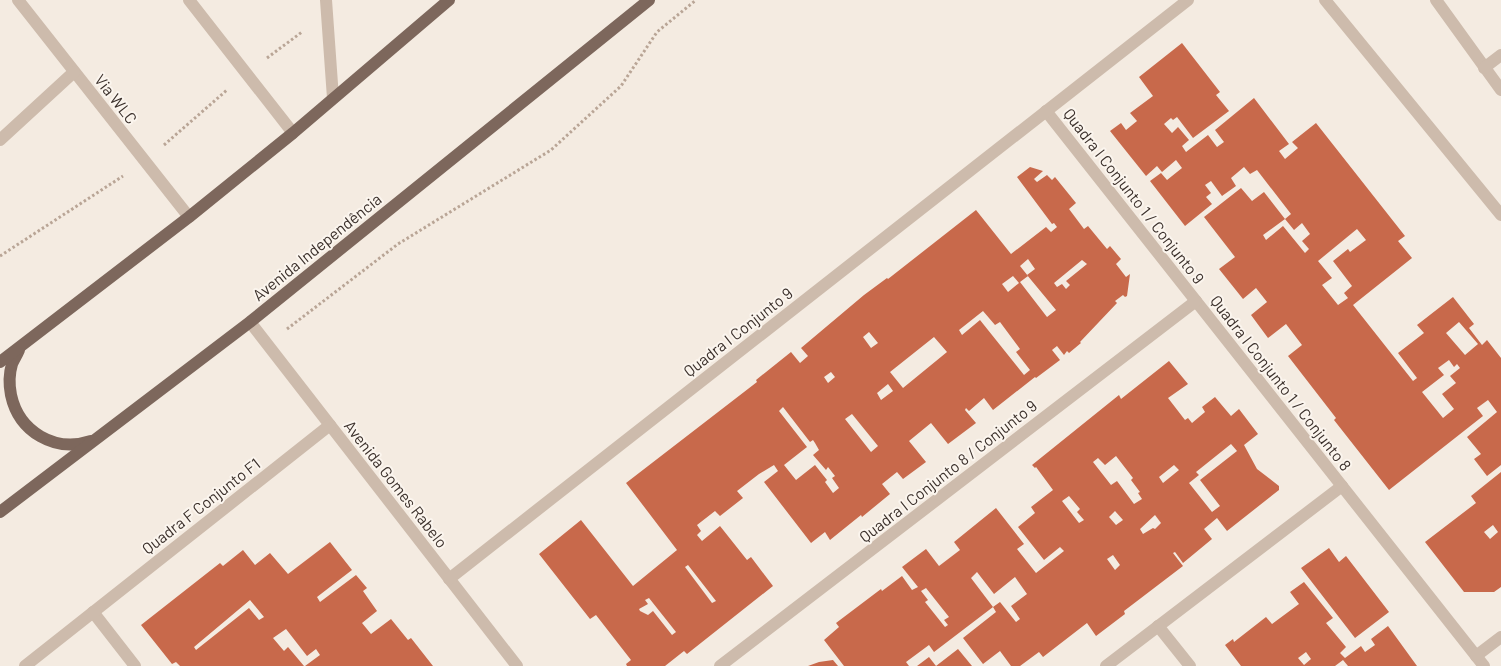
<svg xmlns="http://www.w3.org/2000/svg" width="1501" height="666" font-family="Barlow,sans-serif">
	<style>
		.building { fill: #c8694b; fill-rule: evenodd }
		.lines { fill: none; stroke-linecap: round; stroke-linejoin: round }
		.path { stroke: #b9a596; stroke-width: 3; stroke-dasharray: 2.5 2.5; stroke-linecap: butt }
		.service { stroke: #cdbbac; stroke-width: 12 }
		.minor { stroke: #cdbbac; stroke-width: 12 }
		.tertiary { stroke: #cdbbac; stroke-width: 12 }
		.primary { stroke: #7d675c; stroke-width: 12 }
		.labels { text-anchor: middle; stroke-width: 4; stroke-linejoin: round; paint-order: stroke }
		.street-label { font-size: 16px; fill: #3b302b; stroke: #fbf5ee }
	</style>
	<rect width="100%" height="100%" fill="#f4ebe1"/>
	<g class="building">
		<path d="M1182 43 1220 92 1216 95 1229 111 1193 138 1177 117 1173 120 1171 118 1164 124 1172 133 1178 127 1189 140 1182 146 1186 152 1208 135 1217 147 1224 142 1215 130 1254 98 1289 144 1279 151 1285 159 1298 148 1292 142 1316 123 1405 236 1398 241 1412 258 1353 305 1413 381 1417 378 1398 353 1424 333 1417 325 1453 297 1474 324 1469 328 1482 345 1487 340 1501 358V465L1487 476 1474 459 1481 454 1467 437 1497 412 1488 400 1477 408 1483 416 1389 490 1334 420 1336 418 1288 356 1302 345 1286 324 1268 338 1251 315 1267 302 1256 288 1243 299 1219 269 1235 257 1204 217 1241 188 1252 201 1264 192 1285 219 1263 235 1266 240 1283 226 1305 253 1309 249 1302 241 1310 234 1302 223 1294 230 1285 219 1291 214 1257 170 1250 174 1244 167 1231 178 1236 186 1222 196 1211 181 1205 185 1211 193 1206 197 1212 204 1185 226 1150 181 1161 173 1167 180 1182 168 1176 160 1162 172 1157 166 1146 176 1110 131 1121 123 1126 130 1137 121 1130 113 1153 96 1139 77ZM1357 229 1366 240 1350 252 1348 249 1333 261 1352 286 1344 293 1348 298 1338 305 1322 285 1332 278 1318 261ZM1459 322 1478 344 1465 355 1446 333ZM1449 360 1454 367 1457 364 1460 368 1450 376 1456 383 1442 394 1454 409 1443 418 1422 392 1444 375 1438 368Z"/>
		<path d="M1030 167 1043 171 1034 179 1037 182 1047 175 1052 180 1055 177 1076 203 1069 209 1084 229 1088 226 1107 249 1110 246 1121 259 1116 264 1126 277 1130 274 1127 296 1125 297 1123 295 1115 301 1117 303 1080 342 1081 343 1069 353 1067 351 1064 355 1057 346 1052 350 1060 360 1036 378 1035 377 993 410 984 398 969 411 966 408 965 410 976 423 948 444 931 423 909 441 926 462 903 479 897 472 882 484 890 494 862 517 861 515 830 540 825 532 811 543 764 482 778 471 774 465 759 474 737 491 743 498 720 516 715 511 697 525 701 531 697 535 702 541 720 526 747 560 751 557 773 586 687 654 684 651 665 666H627L626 664 631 660 596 615 590 619 539 554 581 520 633 586 677 550 626 483 757 382 756 380 791 352 800 363 808 356 801 348 864 295 887 278 888 279 976 210 1011 254 1046 227 1051 232 1057 227 1054 223 1052 224 1017 177ZM1028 259 1035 269 1027 275 1056 310 1047 317 1020 282 1028 276 1020 266ZM1082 260 1087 264 1066 281 1070 285 1066 289 1062 284 1057 287 1054 283ZM1013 276 1019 283 1008 292 1002 284ZM983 311 995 325 1000 322 1020 349 1016 352 1030 370 1024 375 980 320 962 335 959 330ZM869 332 878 343 871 348 863 337ZM934 337 947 352 903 388 890 372ZM831 372 835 377 828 383 824 377ZM888 384 893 391 881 400 877 393ZM783 407 810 442 813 440 815 443 819 450 813 455 826 470 828 467 835 476 832 478 839 488 833 493 825 482 827 480 815 465 796 480 784 465 807 447 779 411ZM852 414 878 446 871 452 845 419ZM688 565 716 601 712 603 685 567ZM649 598 676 632 672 635 653 611 648 615 640 611 639 609 648 604 645 600Z"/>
		<path d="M1169 361 1188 384 1168 398 1185 420 1188 418 1192 423 1205 412 1202 407 1215 397 1231 416 1239 409 1258 434 1244 445 1257 469 1279 486V490L1227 531 1217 518 1204 529 1212 539 1183 563 1175 552 1173 553 1183 566 1124 611 1125 614 1096 636 1087 623 1043 657 1039 652 1020 666H1011L1000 651 983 664 963 638 996 612 993 607 934 652 929 645 906 662 909 666H844L824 640 839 627 836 623 881 589 882 591 902 576 912 590 918 587 902 567 926 549 939 566 960 550 954 542 996 508 1024 544 1017 549 1036 573 1064 551 1060 547 1044 560 1018 527 1035 513 1031 507 1053 490 1036 467 1035 468 1032 465 1119 395 1121 399ZM1231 444 1237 451 1200 480 1220 506 1212 512 1189 483 1199 475 1196 472ZM1116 456 1133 478 1131 480 1140 492 1138 493 1142 499 1134 504 1117 481 1111 485 1093 462 1098 458 1105 465ZM1174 465 1179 470 1163 483 1159 477ZM1069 496 1080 509 1077 512 1084 520 1079 523 1062 501ZM1115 511 1123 520 1116 525 1109 517ZM1155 515 1161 523 1155 529 1153 528 1143 534 1140 529ZM1113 555 1120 565 1115 570 1107 559ZM977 572 994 594 1015 577 1027 594 1011 606 1020 619 1016 622 1000 602 993 607 971 578ZM926 588 949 617 944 620 948 625 945 627 925 602 928 600 921 591Z"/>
		<path d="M1501 472V587L1494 592H1464L1425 542 1476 503 1471 496ZM1493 525 1498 532 1490 539 1484 532Z"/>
		<path d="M330 542 352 570 317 597 320 602 356 575 367 588 363 591 377 611 362 623 371 634 391 619 408 640 411 638 433 666H305L320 655 316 649 307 656 286 629 273 638 284 651 288 647 304 666H180L176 662 172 664 141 625 220 563 223 566 243 550 255 565 270 553 288 574ZM250 600 264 617 259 620 249 608 196 650 194 647Z"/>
		<path d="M1329 548 1339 562 1346 556 1389 612 1355 638 1301 568Z"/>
		<path d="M1304 582 1333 618 1326 623 1346 647 1340 653 1345 658 1361 646 1365 652 1375 645 1371 639 1388 626 1417 666H1348L1343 660 1335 666H1241L1225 645 1233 639 1234 642 1266 617 1272 624 1299 604 1290 592ZM1306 652 1311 659 1304 665 1298 658Z"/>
		<path d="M958 649 972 666H936Z"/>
		<path d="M929 657 936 666H917Z"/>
		<path d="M833 660 838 666H808L819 662Z"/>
	</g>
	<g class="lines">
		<g class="path">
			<path d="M267 58 302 32"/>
			<path d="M164 145 227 90"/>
			<path d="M0 256 123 176"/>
			<path d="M287 329 398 244 551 150 621 86 657 32 696 0"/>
		</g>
		<path class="service" d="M326 0 333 98"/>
		<g class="minor">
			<path d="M1325 0 1501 215"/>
			<path d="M1436 0 1501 90"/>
			<path d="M1484 68 1501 55"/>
			<path d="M1046 111 1484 666"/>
			<path d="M250 322 517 666"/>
			<path d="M449 579 1188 0"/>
			<path d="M93 612 135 666"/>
			<path d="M1158 626 1190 666"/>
			<path d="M1476 656 1501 637"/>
			<path d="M25 666 330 425"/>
			<path d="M720 666 1196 301"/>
			<path d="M1106 666 1342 486"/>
		</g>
		<g class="tertiary">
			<path d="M18 0 189 217"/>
			<path d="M189 0 293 133"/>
			<path d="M0 140 74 72"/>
		</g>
		<g class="primary">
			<path d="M19 350C17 355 14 359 12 364 9 374 9 385 11 395 19 432 55 453 91 441"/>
			<path d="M0 362 189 217 293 133 449 0"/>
			<path d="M0 512 250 322 649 0"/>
		</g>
	</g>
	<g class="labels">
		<g class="street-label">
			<text transform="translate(116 99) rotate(52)" y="6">Via WLC</text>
			<text transform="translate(1134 196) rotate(52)" y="6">Quadra I Conjunto 1 / Conjunto 9</text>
			<text transform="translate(317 247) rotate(-39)" y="6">Avenida Independência</text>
			<text transform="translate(738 332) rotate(-38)" y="6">Quadra I Conjunto 9</text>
			<text transform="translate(1281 383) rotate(52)" y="6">Quadra I Conjunto 1 / Conjunto 8</text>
			<text transform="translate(948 471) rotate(-38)" y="6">Quadra I Conjunto 8 / Conjunto 9</text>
			<text transform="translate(396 484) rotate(52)" y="6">Avenida Gomes Rabelo</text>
			<text transform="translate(201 506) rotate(-38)" y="6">Quadra F Conjunto F1</text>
		</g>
	</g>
</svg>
